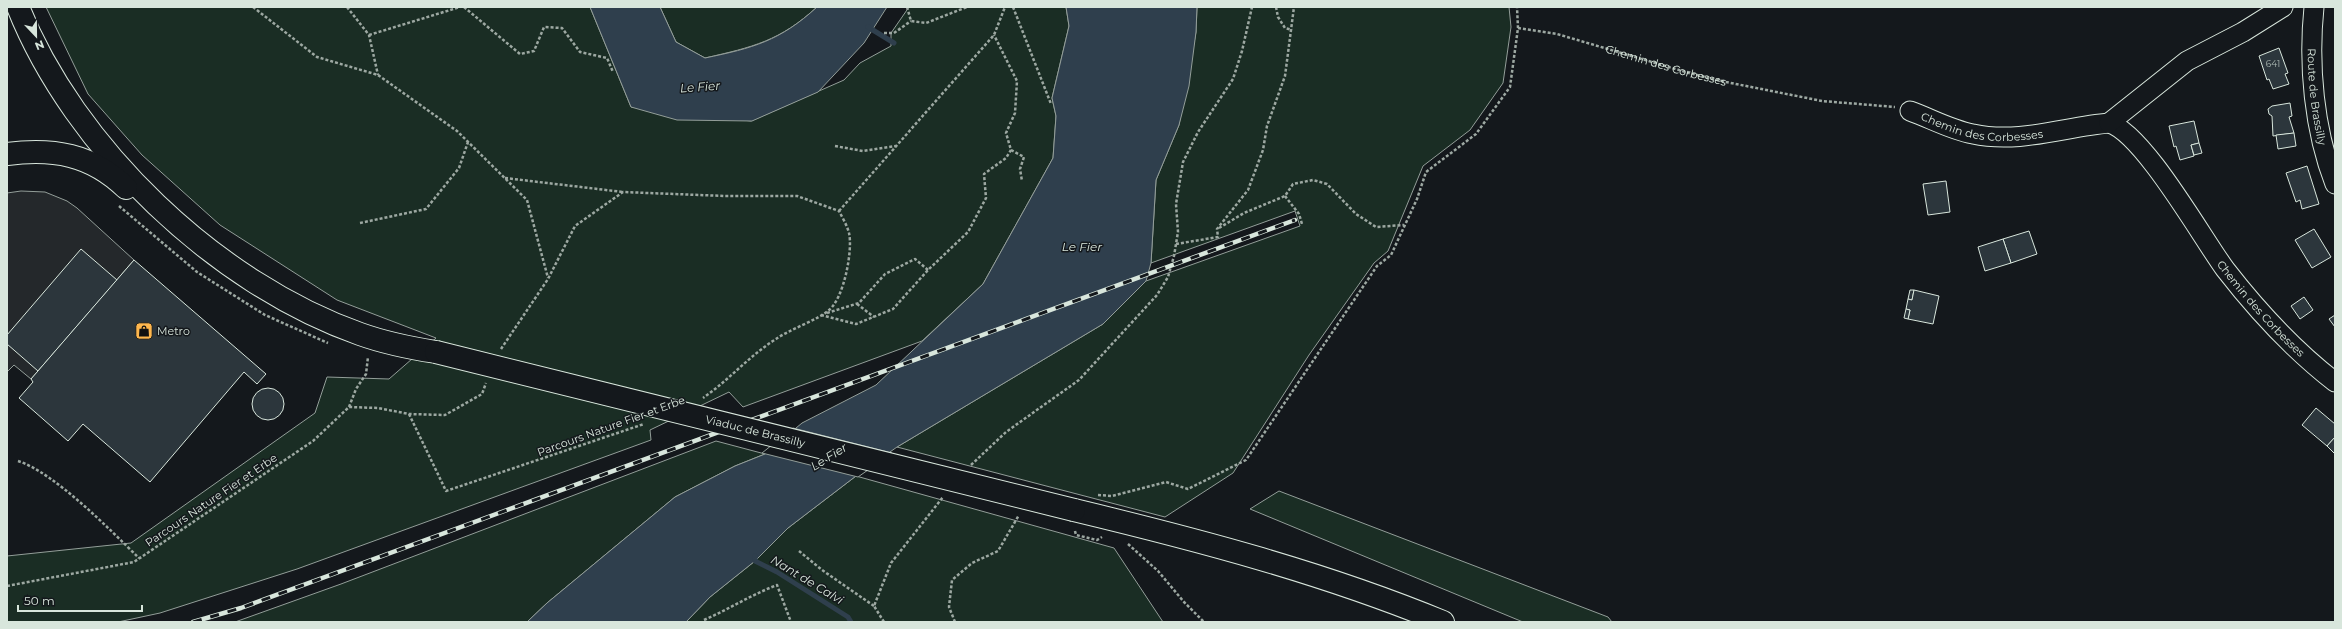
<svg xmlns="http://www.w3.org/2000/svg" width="2342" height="629" font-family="Montserrat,sans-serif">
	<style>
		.green { fill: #1a2d24; stroke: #939e99 }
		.parking { fill: #24282b; stroke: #939e99 }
		.water { fill: #2f3f4d; stroke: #939e99 }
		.pier { fill: #14181c; stroke: #939e99 }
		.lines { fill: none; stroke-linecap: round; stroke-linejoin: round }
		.stream { stroke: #2f3f4d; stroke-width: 5 }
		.building { fill: #2c363c; stroke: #d8e6dc }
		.minor-casing { stroke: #d8e6dc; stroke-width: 21 }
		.highway-casing { stroke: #d8e6dc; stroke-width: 24 }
		.path { stroke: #9da8a2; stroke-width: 2.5; stroke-dasharray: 3 2; stroke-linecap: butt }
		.minor { stroke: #14181c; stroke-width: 19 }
		.highway { stroke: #14181c; stroke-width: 22 }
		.rail-casing { stroke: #d8e6dc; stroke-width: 4.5 }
		.rail { stroke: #14181c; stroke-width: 3; stroke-dasharray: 9; stroke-linecap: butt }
		.highway-bridge-casing { stroke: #d8e6dc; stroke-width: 24; stroke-linecap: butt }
		.highway-bridge { stroke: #14181c; stroke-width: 22 }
		.labels { text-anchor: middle; stroke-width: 3; stroke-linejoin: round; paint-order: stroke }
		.number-label { font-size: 9px; fill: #adbab4 }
		.street-label { font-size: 11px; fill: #d8e6dc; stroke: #14181c }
		.poi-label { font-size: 11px; fill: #d8e6dc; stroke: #14181c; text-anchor: start }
		.water-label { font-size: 12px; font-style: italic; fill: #d8e6dc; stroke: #14181c }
	</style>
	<rect width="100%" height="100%" fill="#14181c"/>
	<g class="green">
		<path d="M46 7H590L631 107 751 121 844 80 860 63 891 46V33L909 7H1066L1069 26 1052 98 1056 116 1053 158 983 284 922 341 743 407 729 392 650 430 651 440 297 569 160 613 118 622H7V556L131 543 315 413 327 377 389 379 436 338 337 300 220 225 142 155 88 94Z"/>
		<path d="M660 7H817C780 41 753 47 705 58L676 42Z"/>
		<path d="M1197 7H1509L1511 27 1503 83 1470 130 1423 166 1388 251 1374 263 1309 355 1233 473 1165 517 897 447 1103 324 1146 281 1300 226 1295 211 1151 263 1156 180 1179 125 1196 32Z"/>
		<path d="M716 441 765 454 735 466 675 497 547 603 527 622H235L341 584Z"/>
		<path d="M856 476 1114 548 1163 622H686L710 597 755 561 788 528Z"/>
		<path d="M1279 491 1608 617 1612 622H1523L1250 509Z"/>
	</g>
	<path class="parking" d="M21 191 45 192 67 201 77 208 134 260 31 379 14 365 7 372V193Z"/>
	<g class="water">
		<path d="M590 7H660L676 42 705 58C753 48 780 41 817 7H887L864 43 818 92 752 121 677 120 631 107Z"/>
		<path d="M1066 7H1197L1196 32 1189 86 1179 125 1156 180 1151 263 1146 281 1103 324 897 447 856 476 788 528 755 561 710 597 686 622H527L547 603 675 497 735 466 765 454 802 423 876 385 983 284 1053 158 1056 116 1052 98 1069 26Z"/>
	</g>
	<path class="pier" d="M793 428 892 453 858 477 762 453Z"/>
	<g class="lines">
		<g class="stream">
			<path d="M868 27 894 43"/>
			<path d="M755 556V561L777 572 848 617 851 622"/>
		</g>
	</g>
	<g class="building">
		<path d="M2279 48 2288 73 2285 74 2289 84 2273 89 2269 79 2267 80 2259 56Z"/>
		<path d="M2290 103 2292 116 2289 117 2294 133 2273 136 2272 116 2269 114 2268 109 2272 106Z"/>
		<path d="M2194 121 2199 143 2191 145 2194 156 2180 160 2176 146 2174 147 2169 126Z"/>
		<path d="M2294 133 2296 146 2278 149 2276 135Z"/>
		<path d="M2199 143 2202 153 2194 155 2191 145Z"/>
		<path d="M2307 166 2319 204 2302 209 2300 200 2296 202 2286 173Z"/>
		<path d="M1946 181 1950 212 1928 215 1923 184Z"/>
		<path d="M2314 229 2331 257 2312 268 2295 240Z"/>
		<path d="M2029 231 2037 254 2011 263 2003 239Z"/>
		<path d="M2003 239 2011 263 1985 271 1978 247Z"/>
		<path d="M81 249 117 280 38 371 7 344V335Z"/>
		<path d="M134 260 266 374 257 384 244 372 150 482 83 424 68 441 19 398 33 382 31 379Z"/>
		<path d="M1910 290H1914L1912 300 1908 299Z"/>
		<path d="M1914 290 1939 296 1933 324 1908 319 1910 310 1906 309 1908 299 1912 300Z"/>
		<path d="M2304 297 2313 310 2300 319 2291 306Z"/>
		<path d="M1906 309 1910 310 1908 319 1904 318Z"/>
		<path d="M2335 315V327L2329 319Z"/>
		<circle cx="268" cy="404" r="16"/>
		<path d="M2316 408 2335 424V437L2327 446 2302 425Z"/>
		<path d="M2335 437V452L2334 453 2327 446Z"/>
	</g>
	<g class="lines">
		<defs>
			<g id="minor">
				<path id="s2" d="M2314 7C2308 65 2314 130 2335 184"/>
				<path id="s3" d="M1910 111C1930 118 1951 130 1973 134 2019 144 2064 127 2109 123 2143 133 2201 236 2225 269 2256 309 2295 351 2335 382"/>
				<path d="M2109 123 2187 61 2243 32 2283 7"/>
			</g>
			<g id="highway">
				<path d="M18 7C74 148 217 284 360 334 385 343 410 348 436 352"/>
				<path d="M7 154C53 148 91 154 126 188"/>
				<path d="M1074 510C1199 540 1324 573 1443 622"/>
			</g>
		</defs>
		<use href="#minor" class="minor-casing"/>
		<use href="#highway" class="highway-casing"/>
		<g class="path">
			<path d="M253 7 317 57 378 75 457 131 527 200 548 278"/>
			<path d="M347 7 369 35 378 75"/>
			<path d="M464 7 520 54 534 51 544 27 562 28 580 52 607 58 613 72"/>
			<path d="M907 7 911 21 926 23 967 7"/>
			<path d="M1013 7 1051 104"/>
			<path d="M1276 7 1278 17 1285 28 1292 30"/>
			<path id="s1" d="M1518 28 1557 34 1689 73 1726 82 1822 101 1895 107"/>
			<path d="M884 33H894L911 21"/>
			<path d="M369 35 460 7"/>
			<path d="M835 146 863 151 896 146"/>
			<path d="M1011 150 1024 157 1020 169 1022 181"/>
			<path d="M505 178 623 192"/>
			<path d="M1285 196 1299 214 1302 224"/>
			<path d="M119 206 197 272 265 315 328 343"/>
			<path d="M839 211 994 35 1005 7"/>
			<path d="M360 223 426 209 459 168 468 142"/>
			<path d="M1219 228 1244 213 1285 196 1293 184 1313 180 1327 184 1356 214 1376 227 1404 225"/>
			<path d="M1176 244 1218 237 1217 229 1248 190 1263 150 1267 126 1285 76 1294 7"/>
			<path d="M857 304 874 317"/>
			<path d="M827 313 859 303 885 274 915 259 928 270"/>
			<path d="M821 315 856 324 893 309 928 270 968 232 986 198 984 174 1006 158 1011 150 1006 133 1015 113 1017 81 994 35"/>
			<path d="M501 349 548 279 575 226 623 192 725 196H797L839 211C842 217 847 225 849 233 853 250 844 298 829 310 818 320 790 329 776 339 749 356 729 380 703 398"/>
			<path d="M349 407 356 389 366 374 368 357"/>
			<path d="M409 414 446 491 644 424"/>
			<path d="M18 461C55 473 110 530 139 558"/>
			<path d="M971 465 1006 432 1079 380 1157 295 1168 277 1174 256 1178 232 1176 204 1183 162 1198 132 1233 79 1242 51 1252 7"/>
			<path d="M1098 495 1112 496 1166 482 1188 489 1246 460 1377 266 1391 255 1417 199 1426 172 1476 134 1510 87 1518 28 1517 7"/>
			<path d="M1075 531 1076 535 1097 540 1102 537"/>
			<path d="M1128 544 1158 571 1184 602 1204 622"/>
			<path d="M799 551 822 570 874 606"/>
			<path d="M7 586 134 562 313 441 349 407 378 408 409 414 445 415 482 394 486 383"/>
			<path d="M704 620C729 609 751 595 777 585L791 622"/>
			<path d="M884 622 874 606 891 563 943 497"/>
			<path d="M955 622 949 607 952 580 972 563 998 551 1019 515"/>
		</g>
		<use href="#minor" class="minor"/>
		<use href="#highway" class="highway"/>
		<defs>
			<path id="rail" d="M193 622 241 608 1295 220"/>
		</defs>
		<use href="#rail" class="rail-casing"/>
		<use href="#rail" class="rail"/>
		<defs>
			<g id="highway-bridge">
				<path id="s4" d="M436 352 1074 510"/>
			</g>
		</defs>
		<use href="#highway-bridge" class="highway-bridge-casing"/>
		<use href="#highway-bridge" class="highway-bridge"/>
	</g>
	<defs>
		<symbol id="shop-square" viewBox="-11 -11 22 22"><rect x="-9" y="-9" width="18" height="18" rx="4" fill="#ffb74d" stroke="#14181c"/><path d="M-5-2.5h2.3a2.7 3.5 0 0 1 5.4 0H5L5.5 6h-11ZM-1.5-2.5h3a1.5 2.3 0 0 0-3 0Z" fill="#111"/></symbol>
	</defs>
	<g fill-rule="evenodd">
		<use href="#shop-square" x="134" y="321" width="20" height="20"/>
	</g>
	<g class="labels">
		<g class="number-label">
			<text x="2273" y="67">641</text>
		</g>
		<g class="street-label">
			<text dy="4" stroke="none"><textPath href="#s1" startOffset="153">Chemin des Corbesses</textPath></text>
			<text dy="4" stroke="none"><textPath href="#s2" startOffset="90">Route de Brassilly</textPath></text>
			<text dy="4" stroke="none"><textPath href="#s3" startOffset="75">Chemin des Corbesses</textPath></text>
			<text dy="4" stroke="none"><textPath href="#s3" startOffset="446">Chemin des Corbesses</textPath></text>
			<text transform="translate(611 426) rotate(-20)" y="4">Parcours Nature Fier et Erbe</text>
			<text dy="4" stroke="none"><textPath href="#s4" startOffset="329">Viaduc de Brassilly</textPath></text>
			<text transform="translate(211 500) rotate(-34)" y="4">Parcours Nature Fier et Erbe</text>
		</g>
		<g class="poi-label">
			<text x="157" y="335">Metro</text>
		</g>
		<g class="water-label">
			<text transform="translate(700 87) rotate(-4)" y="4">Le Fier</text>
			<text x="1082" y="251">Le Fier</text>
			<text transform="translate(829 457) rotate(-32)" y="4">Le Fier</text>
			<text transform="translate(807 580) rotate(31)" y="4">Nant de Calvi</text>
		</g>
	</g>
	<rect width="2342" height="629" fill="none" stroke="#d8e6dc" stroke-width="16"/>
	<g transform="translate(36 36) rotate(158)" stroke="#14181c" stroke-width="3" paint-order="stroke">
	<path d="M0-3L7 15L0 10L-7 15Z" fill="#d8e6dc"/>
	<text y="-6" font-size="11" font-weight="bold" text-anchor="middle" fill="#d8e6dc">N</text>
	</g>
	<path d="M18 605v6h124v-6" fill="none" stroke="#d8e6dc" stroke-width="2"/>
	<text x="24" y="605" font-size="12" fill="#d8e6dc" stroke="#14181c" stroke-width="3" paint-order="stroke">50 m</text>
</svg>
